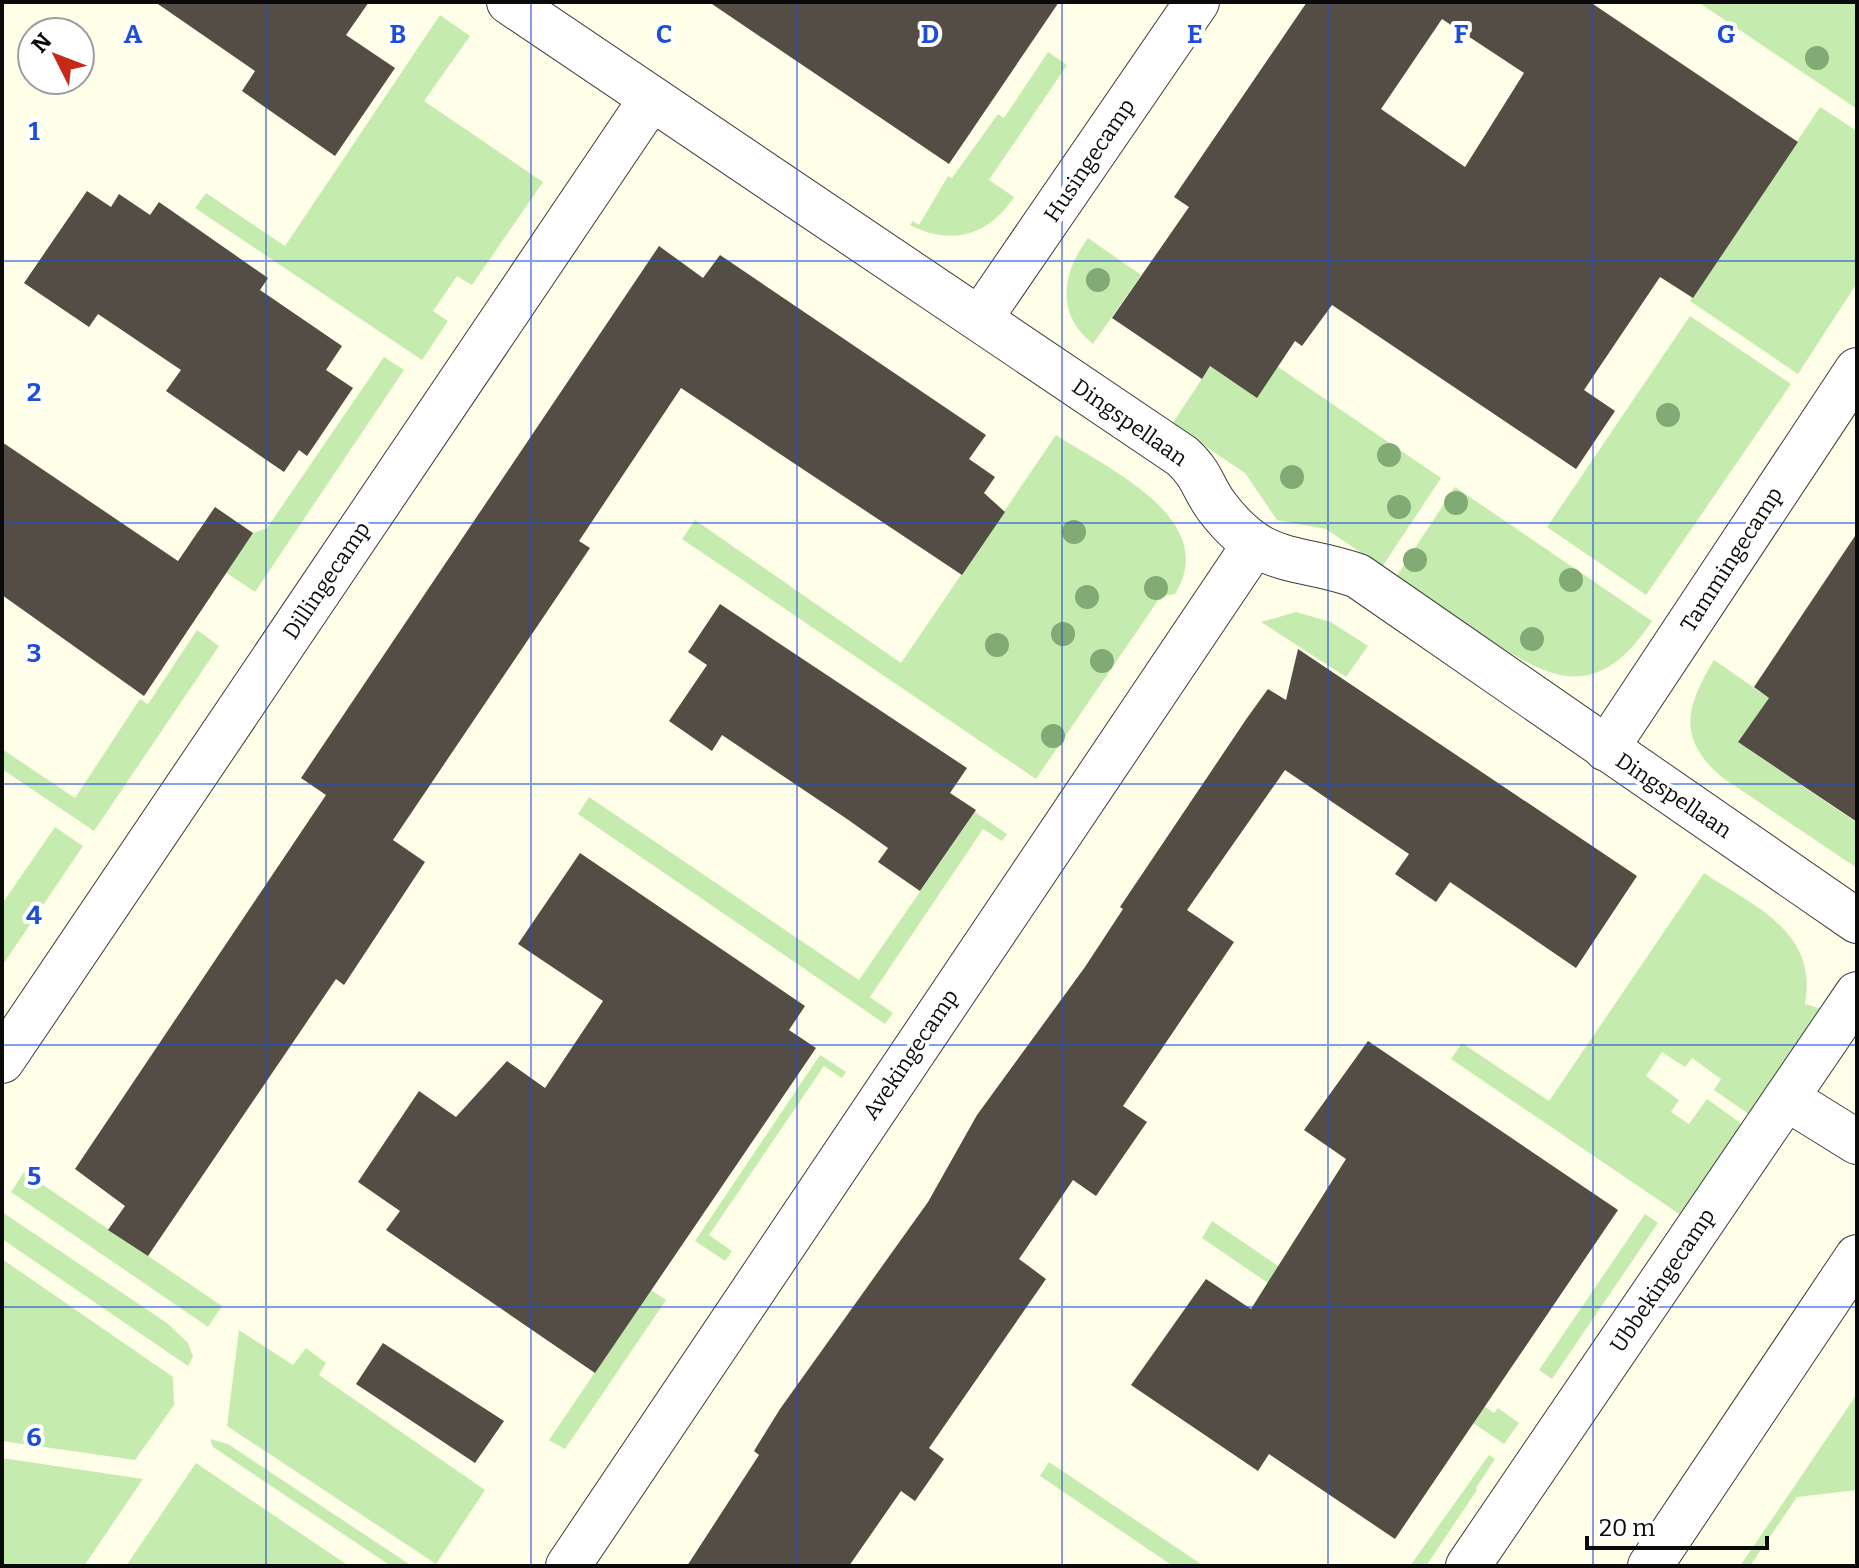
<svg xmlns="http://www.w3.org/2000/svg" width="1859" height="1568" font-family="Bitter,serif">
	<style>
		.green { fill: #c5ecae }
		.building { fill: #544d46; fill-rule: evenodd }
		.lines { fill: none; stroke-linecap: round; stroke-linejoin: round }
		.minor-casing { stroke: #3d3d3d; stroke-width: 46 }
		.minor { stroke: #fff; stroke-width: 44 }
		.tree { fill: #82aa74 }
		.grid { fill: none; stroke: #1d4ed8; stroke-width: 2; stroke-opacity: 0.55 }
		.labels { text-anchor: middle; stroke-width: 8; stroke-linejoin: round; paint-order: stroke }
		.street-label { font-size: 22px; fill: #0a0a0a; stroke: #fff }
		.grid-label { font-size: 26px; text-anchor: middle; font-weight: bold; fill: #1d4ed8; stroke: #fff; stroke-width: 8; stroke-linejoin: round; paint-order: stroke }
	</style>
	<rect width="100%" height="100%" fill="#fffee8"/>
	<g class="green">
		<path d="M1698 2H1857V109Z"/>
		<path d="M440 15 470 36 424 101 543 182 472 285 457 276 433 311 448 321 422 360 195 208 206 193 285 246Z"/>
		<path d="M1048 52 1067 65 989 180 1014 197C989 236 950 246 910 225L913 221 919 225 948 176 952 178 998 114 1004 118Z"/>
		<path d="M1820 107 1857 131V283L1798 374 1690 301Z"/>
		<path d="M1088 238 1141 275 1093 344C1055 314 1062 273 1088 238Z"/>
		<path d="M1690 316 1791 384 1646 595 1547 527Z"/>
		<path d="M1231 335 1441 478 1382 567 1326 529 1277 520 1245 473 1172 424Z"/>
		<path d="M384 357 404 370 255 592 188 547 197 532 235 559 253 533 267 528Z"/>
		<path d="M1056 435C1105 467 1222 519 1175 594L1161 596 1036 779 682 539 695 520 901 663Z"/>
		<path d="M1455 487 1652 621C1598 702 1553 683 1483 635 1454 616 1425 596 1396 577Z"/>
		<path d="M1296 612 1331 622 1368 646 1346 677 1261 622Z"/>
		<path d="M197 630 219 646 94 831 2 769V749L75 798 140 699 148 704Z"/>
		<path d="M1714 660 1769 698 1738 742 1857 823V868L1723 778C1676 739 1686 706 1714 660Z"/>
		<path d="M589 797 859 980 975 812 1007 834 1002 841 983 829 870 997 893 1013 885 1024 578 814Z"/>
		<path d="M55 827 83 846 2 966V904Z"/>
		<path d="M1704 873C1755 907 1818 931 1805 1004L1821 1009 1753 1117 1714 1090 1721 1079 1692 1058 1685 1067 1662 1052 1646 1076 1679 1100 1671 1112 1689 1124 1707 1099 1746 1127 1685 1218 1451 1059 1462 1043 1549 1101Z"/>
		<path d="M820 1055 846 1072 842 1078 824 1066 709 1235 732 1251 725 1261 695 1241Z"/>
		<path d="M24 1172 222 1306 208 1327 11 1192Z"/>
		<path d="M2 1212 167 1323 188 1343 193 1357 188 1366 2 1239Z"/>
		<path d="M1645 1214 1658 1223 1552 1379 1539 1370Z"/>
		<path d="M1212 1221 1494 1413 1498 1408 1519 1423 1504 1444 1202 1238Z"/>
		<path d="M2 1259 173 1377 174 1405 135 1460 2 1441Z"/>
		<path d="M651 1290 666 1300 565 1449 549 1440Z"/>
		<path d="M239 1330 293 1365 306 1348 326 1363 319 1375 485 1490 436 1564 227 1426Z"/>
		<path d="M1857 1394V1490L1797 1497 1750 1566H1740Z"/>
		<path d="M210 1439 228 1444 412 1566H391L213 1447Z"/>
		<path d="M1489 1455 1495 1459 1476 1488 1477 1490 1426 1566H1410Z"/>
		<path d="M2 1458 143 1479 84 1566H2Z"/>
		<path d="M1049 1462 1204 1566H1173L1040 1476Z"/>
		<path d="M196 1463 349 1566H126Z"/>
	</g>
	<g class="building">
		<path d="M155 2H369L346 35 395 68 335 156 242 91 255 71Z"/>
		<path d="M709 2H1059L949 164Z"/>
		<path d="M1307 2H1590L1798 142 1693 298 1660 277 1584 390 1615 411 1576 469 1332 305 1302 346 1295 341 1257 398 1210 366 1202 379 1112 318 1189 207 1174 197ZM1442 19 1524 73 1465 167 1381 109Z"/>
		<path d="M87 191 111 207 119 194 150 215 159 202 268 278 260 290 342 346 326 370 353 388 307 456 299 450 284 472 166 391 181 370 98 314 89 327 24 283Z"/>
		<path d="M659 246 703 278 720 255 986 435 969 459 995 477 984 493 1005 512 962 575 681 388 579 541 590 548 393 840 425 862 344 985 336 979 148 1256 108 1230 125 1206 75 1169 326 795 301 778Z"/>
		<path d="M2 442 178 561 215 507 253 533 144 696 2 595Z"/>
		<path d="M1857 533V822L1738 742 1769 698 1754 687Z"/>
		<path d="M720 604 967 768 950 793 976 810 920 891 878 862 888 848 847 819 722 735 712 751 669 721 707 665 688 652Z"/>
		<path d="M1298 649 1637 876 1576 968 1450 882 1436 902 1395 874 1409 854 1285 770 1187 910 1234 942 1123 1106 1147 1122 1096 1196 1073 1180 1019 1259 1046 1279 929 1448 944 1459 915 1501 901 1491 849 1566H687L759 1455 754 1451 780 1409 928 1202 977 1115 1085 967 1123 909 1120 907 1247 718 1268 689 1286 700Z"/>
		<path d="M580 853 805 1006 789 1030 816 1048 595 1373 386 1230 400 1211 358 1182 419 1091 456 1117 507 1061 545 1088 603 1001 518 944Z"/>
		<path d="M1368 1041 1618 1210 1395 1539 1269 1454 1258 1471 1131 1385 1206 1279 1251 1309 1346 1159 1304 1130Z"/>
		<path d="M383 1343 504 1421 475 1463 356 1384Z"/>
	</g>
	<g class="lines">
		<defs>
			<g id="minor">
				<path d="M509 2 1182 456C1203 475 1202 487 1217 507 1264 569 1296 554 1358 576L1857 921"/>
				<path d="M981 317 1197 2"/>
				<path d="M1606 749 1857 370"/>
				<path d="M2 1061 651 99"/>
				<path d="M1786 1098 1857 1142"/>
				<path d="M568 1566 1254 545"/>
				<path d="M1468 1566 1857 994"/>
				<path d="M1650 1566 1857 1257"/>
			</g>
		</defs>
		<use href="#minor" class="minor-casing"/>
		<use href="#minor" class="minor"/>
	</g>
	<g class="tree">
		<circle cx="1817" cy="58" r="12"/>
		<circle cx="1098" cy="280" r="12"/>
		<circle cx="1668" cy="415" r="12"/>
		<circle cx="1389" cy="455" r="12"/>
		<circle cx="1292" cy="477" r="12"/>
		<circle cx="1456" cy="503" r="12"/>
		<circle cx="1399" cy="507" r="12"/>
		<circle cx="1074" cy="532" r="12"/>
		<circle cx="1415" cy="560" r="12"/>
		<circle cx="1571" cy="580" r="12"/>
		<circle cx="1156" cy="588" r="12"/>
		<circle cx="1087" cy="597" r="12"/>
		<circle cx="1063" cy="634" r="12"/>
		<circle cx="1532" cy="639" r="12"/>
		<circle cx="997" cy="645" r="12"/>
		<circle cx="1102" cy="661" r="12"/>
		<circle cx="1053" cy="736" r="12"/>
	</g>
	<path class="grid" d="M266 2V1566M531 2V1566M797 2V1566M1062 2V1566M1328 2V1566M1593 2V1566M2 261H1857M2 523H1857M2 784H1857M2 1045H1857M2 1307H1857"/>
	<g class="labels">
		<g class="street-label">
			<text transform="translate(1089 160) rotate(-56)" y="8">Husingecamp</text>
			<text transform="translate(1130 422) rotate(35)" y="8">Dingspellaan</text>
			<text transform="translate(1731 559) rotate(-57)" y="8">Tammingecamp</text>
			<text transform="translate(326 580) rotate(-56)" y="8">Dillingecamp</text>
			<text transform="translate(1674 795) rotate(34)" y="8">Dingspellaan</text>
			<text transform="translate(910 1054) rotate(-56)" y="8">Avekingecamp</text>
			<text transform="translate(1662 1280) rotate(-56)" y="8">Ubbekingecamp</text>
		</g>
	</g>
	<g class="grid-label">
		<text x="133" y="43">A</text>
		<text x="398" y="43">B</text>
		<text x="664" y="43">C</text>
		<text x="930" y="43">D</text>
		<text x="1195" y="43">E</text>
		<text x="1461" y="43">F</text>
		<text x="1726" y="43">G</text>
		<text x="34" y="140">1</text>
		<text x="34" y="401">2</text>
		<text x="34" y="662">3</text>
		<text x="34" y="924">4</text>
		<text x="34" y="1185">5</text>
		<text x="34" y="1446">6</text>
	</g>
	<rect width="1859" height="1568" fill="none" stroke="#0a0a0a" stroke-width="8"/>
	<g transform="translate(56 56) rotate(312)"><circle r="38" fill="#ffffff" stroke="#9d9d9d" stroke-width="2"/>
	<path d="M0-6L14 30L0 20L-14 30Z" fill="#c52a18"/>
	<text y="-12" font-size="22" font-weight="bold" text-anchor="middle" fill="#0a0a0a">N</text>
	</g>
	<path d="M1587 1536v12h180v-12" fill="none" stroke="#0a0a0a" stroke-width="4"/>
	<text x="1599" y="1536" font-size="24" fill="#0a0a0a" stroke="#ffffff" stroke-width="6" paint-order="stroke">20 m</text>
</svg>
